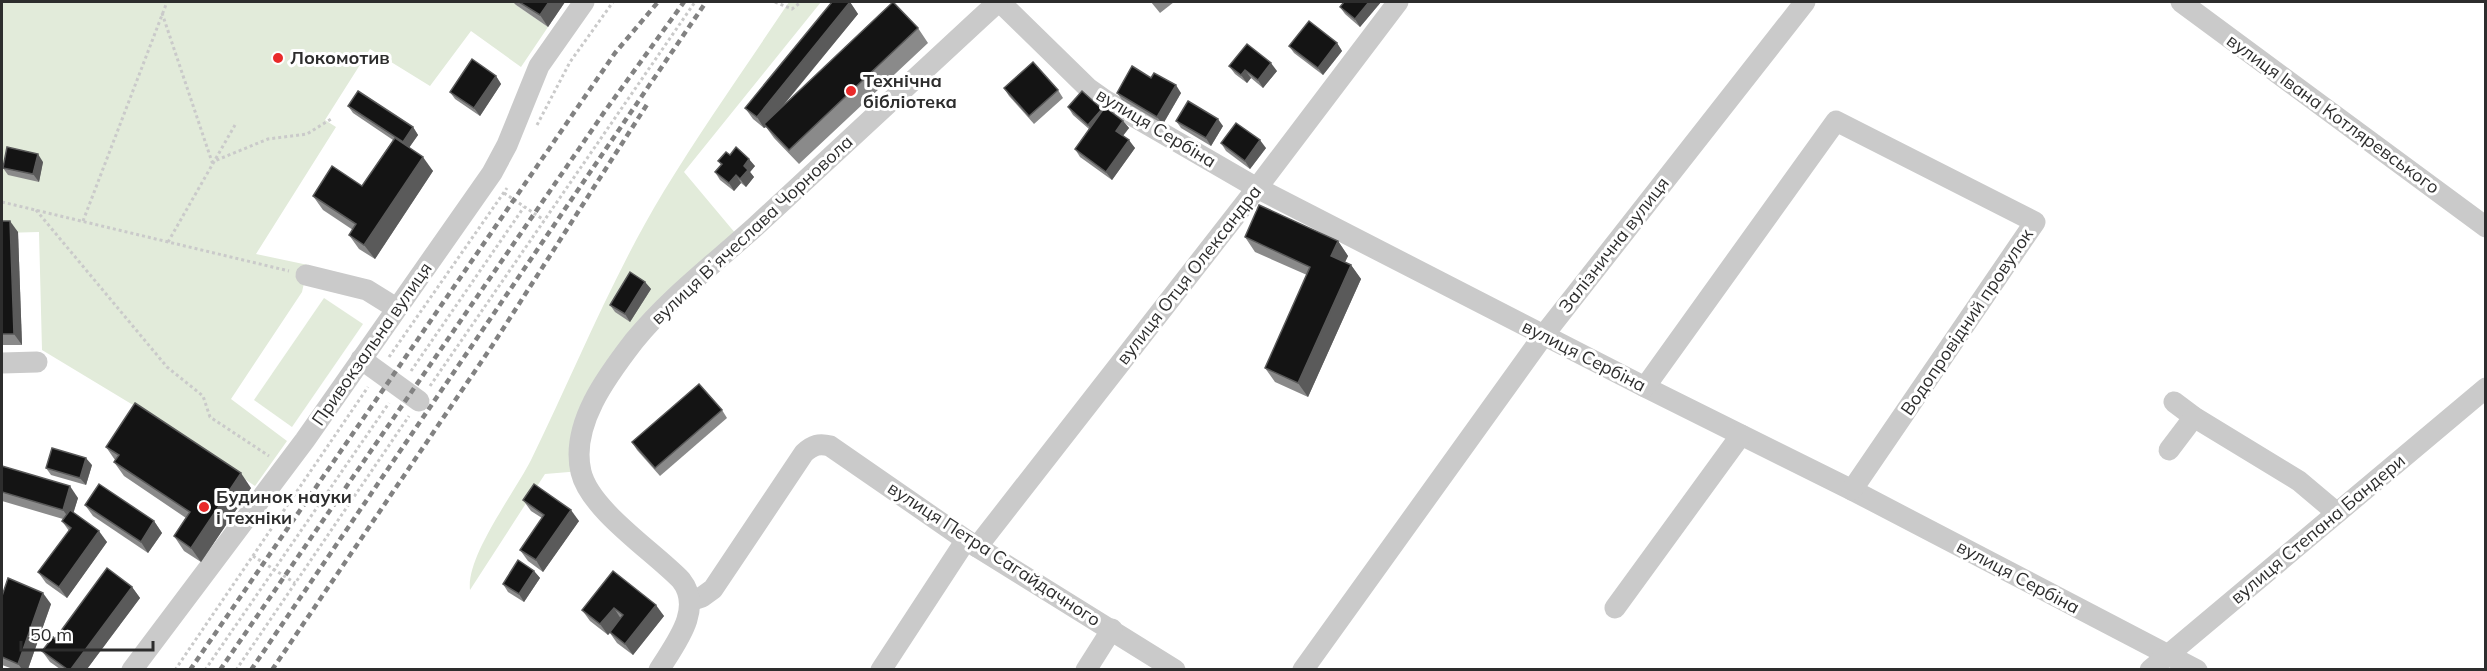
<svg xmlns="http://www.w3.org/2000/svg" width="2487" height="671" font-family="Mulish,sans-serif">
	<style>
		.green { fill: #e2ebda }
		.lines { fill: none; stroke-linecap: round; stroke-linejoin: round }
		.path { stroke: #cacaca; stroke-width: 3; stroke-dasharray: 3 3; stroke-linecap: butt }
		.minor { stroke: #cacaca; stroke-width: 21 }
		.rail { stroke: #828282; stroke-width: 4.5; stroke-dasharray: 6 4.5; stroke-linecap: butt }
		.wall { fill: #8a8a8a }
		.shaded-wall { fill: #5a5a5a }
		.building { fill: #141414; stroke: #5a5a5a; stroke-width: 1.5 }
		.poi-dot { fill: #e92a2a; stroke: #fff; stroke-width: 2 }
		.labels { text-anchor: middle; stroke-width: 6; stroke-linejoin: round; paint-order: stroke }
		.poi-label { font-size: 18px; font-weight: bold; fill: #2d2d2d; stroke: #fff; text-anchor: start }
		.street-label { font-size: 18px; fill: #2d2d2d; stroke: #fff }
	</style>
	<rect width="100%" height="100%" fill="#fff"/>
	<g class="green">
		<path d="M2 2H518L516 5 548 27 521 67 471 31 430 86 370 49 325 120 336 127 256 254 308 265 302 292 231 399 287 441 255 486 143 411 42 350 39 232 2 233Z"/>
		<path d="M789 2H821L684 172 741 240 599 392 581 471 545 474 470 590C466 556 515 492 531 460 575 370 612 277 664 191 703 127 747 65 789 2Z"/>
		<path d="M324 298 363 324 292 427 254 400Z"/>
	</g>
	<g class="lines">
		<g class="path">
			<path d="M775 2 792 9 801 2"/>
			<path d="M162 13 212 162 268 139 307 134 331 119"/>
			<path d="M537 125 570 62 613 2"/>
			<path d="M504 193 544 220"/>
			<path d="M2 202 289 271"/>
			<path d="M36 210 167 367 203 396 210 417 269 456"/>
			<path d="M83 221 167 2"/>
			<path d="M168 242 235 125"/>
			<path d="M389 357 507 188"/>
			<path d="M411 371 524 207"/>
			<path d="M430 386 695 2"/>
			<path d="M253 556 295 583"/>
			<path d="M175 670 368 387"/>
			<path d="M205 670 389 403"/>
			<path d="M236 670 409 416"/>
		</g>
		<g class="minor">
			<path d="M1000 2 1088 88 1105 100 1257 188 1645 387 1852 490 2197 670"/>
			<path d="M2181 2 2486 227"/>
			<path d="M306 275 367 290 396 308"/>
			<path d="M361 359 419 401"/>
			<path d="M2 363 37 362"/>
			<path d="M1645 387 1836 121 2035 222 1852 490"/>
			<path d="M2174 402 2194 417 2299 481 2337 513"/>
			<path d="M2169 450 2194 417"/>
			<path d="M977 547 1257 188 1398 2"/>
			<path d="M690 601 702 597 713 589 804 453C813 445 819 443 830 446L966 540 1175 670"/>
			<path d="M1615 608 1741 435"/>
			<path d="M132 670 305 440 492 173 507 145 539 66 584 2"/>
			<path d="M659 670C675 644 704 609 681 580 653 551 590 510 581 472 570 425 607 376 634 341 670 297 714 264 756 226 837 151 917 76 998 2"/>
			<path d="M881 670 966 540"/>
			<path d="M1086 670 1112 629"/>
			<path d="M1303 670 1543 336 1805 2"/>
			<path d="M2150 670 2486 388"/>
		</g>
		<g class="rail">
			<path d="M190 670 615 53 658 2"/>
			<path d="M220 670 605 111 684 2"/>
			<path d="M251 670 706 2"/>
			<path d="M272 670 492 346 648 103"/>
		</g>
	</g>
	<g class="wall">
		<path d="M513 2H565L548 27 516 5Z"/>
		<path d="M850 2 858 14 783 106 918 28 928 43 799 164 774 138 766 127 764 128 753 119 745 108Z"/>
		<path d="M1151 2H1174L1160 13Z"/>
		<path d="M1381 2 1360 27 1345 14 1340 7Z"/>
		<path d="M1337 43 1342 51 1323 75 1294 53 1289 46Z"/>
		<path d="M1229 66 1277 71 1263 88 1251 78 1247 83 1235 74Z"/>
		<path d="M496 76 501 84 480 116 455 99 450 92Z"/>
		<path d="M1151 78 1181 93 1163 124 1122 100 1117 93Z"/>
		<path d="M1004 88 1058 90 1063 98 1034 124 1009 96Z"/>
		<path d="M348 106 413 127 418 135 409 148 433 171 375 259 359 249 349 235 353 230 323 210 313 196 362 186 393 140 353 113Z"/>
		<path d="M1068 107 1103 110 1123 121 1129 128 1123 136 1135 148 1112 180 1080 157 1075 149 1089 129 1073 115Z"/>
		<path d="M1176 121 1223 126 1211 146 1181 128Z"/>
		<path d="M1221 143 1266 148 1250 169 1226 151Z"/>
		<path d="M730 155 755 166 750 172 754 177 746 187 741 183 734 191 720 180 715 172 721 165 718 161Z"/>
		<path d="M43 162 39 182 8 175 3 168Z"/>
		<path d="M2 221 18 232 22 345H2Z"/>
		<path d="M1245 237 1338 241 1348 256 1345 262 1351 265 1361 279 1308 397 1275 382 1265 368 1307 275 1255 252Z"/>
		<path d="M645 282 651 289 630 322 615 312 610 305Z"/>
		<path d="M722 410 727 418 660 476 637 450 632 442Z"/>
		<path d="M106 447 251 488 201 562 184 551 174 536 186 518 124 476 114 462 115 460Z"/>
		<path d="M92 465 86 485 51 475 46 468Z"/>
		<path d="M2 466 78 498 73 513 107 542 67 598 46 583 38 572 69 531 62 521 63 519 2 501Z"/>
		<path d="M523 500 579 521 543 572 528 561 520 550 542 518 531 511Z"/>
		<path d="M85 505 154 521 162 533 148 553 93 516Z"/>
		<path d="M534 571 540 578 524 602 508 592 503 584Z"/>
		<path d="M613 571 664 616 633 655 617 643 610 633 608 635 590 621 582 610Z"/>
		<path d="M132 587 140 598 87 669H60L50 662 42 651 55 639Z"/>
		<path d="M2 596 51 604 28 669H13L2 665Z"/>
	</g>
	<g class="shaded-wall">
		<path d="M549 2H565L548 27 540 15Z"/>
		<path d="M850 2 858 14 766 126 764 124 766 127 764 128 757 117Z"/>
		<path d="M1369 2H1381L1360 27 1355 19Z"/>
		<path d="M1337 43 1342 51 1323 75 1318 68Z"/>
		<path d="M1271 63 1277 71 1263 88 1258 80Z"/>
		<path d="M1245 70 1251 78 1247 83 1241 75Z"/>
		<path d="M496 76 501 84 480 116 474 108Z"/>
		<path d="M1176 85 1181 93 1163 124 1157 117Z"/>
		<path d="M1102 109 1108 116 1094 133 1088 125Z"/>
		<path d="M1218 119 1223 126 1211 146 1206 138Z"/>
		<path d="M1123 121 1129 128 1121 138 1116 131Z"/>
		<path d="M413 127 418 135 408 149 403 142Z"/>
		<path d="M1129 140 1135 148 1112 180 1106 172Z"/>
		<path d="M1260 140 1266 148 1250 169 1245 161Z"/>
		<path d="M38 154 43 162 39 182 33 174Z"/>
		<path d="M423 157 433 171 375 259 364 245Z"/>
		<path d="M749 159 755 166 750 172 754 177 746 187 740 179 744 166Z"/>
		<path d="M736 175 741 183 734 191 729 183Z"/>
		<path d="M10 221 18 232 22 345 14 334Z"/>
		<path d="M1338 241 1348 256 1341 270 1331 256Z"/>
		<path d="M1351 265 1361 279 1308 397 1298 383Z"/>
		<path d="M645 282 651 289 630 322 625 314Z"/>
		<path d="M86 458 92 465 86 485 80 478Z"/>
		<path d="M241 473 251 488 201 562 191 548Z"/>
		<path d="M70 486 78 498 71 521 63 510Z"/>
		<path d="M571 510 579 521 543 572 536 560Z"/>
		<path d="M154 521 162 533 148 553 141 542Z"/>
		<path d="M99 531 107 542 67 598 59 587Z"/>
		<path d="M534 571 540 578 524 602 519 594Z"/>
		<path d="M132 587 140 598 87 669H71Z"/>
		<path d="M43 593 51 604 28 669H22L18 664Z"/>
		<path d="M656 605 664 616 633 655 625 644Z"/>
		<path d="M614 608 621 619 608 635 600 624Z"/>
	</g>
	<g class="building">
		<path d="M519 2H549L540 15Z"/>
		<path d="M832 2H850L757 117 745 108Z"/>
		<path d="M893 2 918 28 789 150 764 124Z"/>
		<path d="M1344 2H1369L1355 19 1340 7Z"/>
		<path d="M1309 21 1337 43 1318 68 1289 46Z"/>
		<path d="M1247 44 1271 63 1258 80 1245 70 1241 75 1229 66Z"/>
		<path d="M472 59 496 76 474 108 450 92Z"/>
		<path d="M1033 62 1058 90 1029 116 1004 88Z"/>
		<path d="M1132 66 1151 78 1154 73 1176 85 1157 117 1117 93Z"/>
		<path d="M358 91 413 127 403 142 348 106Z"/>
		<path d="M1082 91 1102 109 1088 125 1068 107Z"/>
		<path d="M1188 101 1218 119 1206 138 1176 121Z"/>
		<path d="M1105 107 1123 121 1116 131 1129 140 1106 172 1075 149Z"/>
		<path d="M1236 123 1260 140 1245 161 1221 143Z"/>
		<path d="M395 138 423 157 364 245 349 235 356 224 313 196 332 166 362 186Z"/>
		<path d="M7 147 38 154 33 174 3 168Z"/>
		<path d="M736 147 749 159 744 166 748 170 740 179 736 175 729 183 715 172 722 164 718 161 726 152 730 155Z"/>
		<path d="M1259 205 1338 241 1331 256 1351 265 1298 383 1265 368 1310 267 1245 237Z"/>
		<path d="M2 221H10L14 334H2Z"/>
		<path d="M630 272 645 282 625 314 610 305Z"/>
		<path d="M699 384 722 410 655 468 632 442Z"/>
		<path d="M135 403 241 473 191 548 174 536 190 512 114 462 119 455 106 447Z"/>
		<path d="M52 448 86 458 80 478 46 468Z"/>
		<path d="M2 466 70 486 63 510 2 492Z"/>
		<path d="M99 484 154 521 141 542 85 505Z"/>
		<path d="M534 484 571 510 536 560 520 550 544 515 523 500Z"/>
		<path d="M70 510 99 531 59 587 38 572 71 528 62 521Z"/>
		<path d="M518 560 534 571 519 594 503 584Z"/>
		<path d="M107 568 132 587 71 669H67L42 651 53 637 55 639Z"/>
		<path d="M613 571 656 605 625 644 610 632 623 615 614 608 600 624 582 610Z"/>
		<path d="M8 578 43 593 18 664 2 657V596Z"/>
	</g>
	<g class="poi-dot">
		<circle cx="278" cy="58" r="6"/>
		<circle cx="851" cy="91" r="6"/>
		<circle cx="204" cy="507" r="6"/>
	</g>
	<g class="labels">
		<g class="poi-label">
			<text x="290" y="64">Локомотив</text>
			<text x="863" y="87">Технічна<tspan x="863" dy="21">бібліотека</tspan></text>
			<text x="216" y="503">Будинок науки<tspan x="216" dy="21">і техніки</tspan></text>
		</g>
		<g class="street-label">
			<text transform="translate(2333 114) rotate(36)" y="6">вулиця Івана Котляревського</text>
			<text transform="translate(1156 128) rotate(31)" y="6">вулиця Сербіна</text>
			<text transform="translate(752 230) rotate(-43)" y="6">вулиця Вʼячеслава Чорновола</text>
			<text transform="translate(1614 245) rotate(-52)" y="6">Залізнична вулиця</text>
			<text transform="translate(1189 275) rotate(-52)" y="6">вулиця Отця Олександра</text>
			<text transform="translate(1967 322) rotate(-56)" y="6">Водопровідний провулок</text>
			<text transform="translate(372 344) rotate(-55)" y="6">Привокзальна вулиця</text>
			<text transform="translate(1584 356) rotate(27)" y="6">вулиця Сербіна</text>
			<text transform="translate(2318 529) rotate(-40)" y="6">вулиця Степана Бандери</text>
			<text transform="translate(994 554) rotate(33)" y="6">вулиця Петра Сагайдачного</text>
			<text transform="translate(2018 577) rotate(28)" y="6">вулиця Сербіна</text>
		</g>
	</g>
	<rect width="2487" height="671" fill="none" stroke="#2d2d2d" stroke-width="6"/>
	<path d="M21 641v9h132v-9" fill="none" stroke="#2d2d2d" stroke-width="3"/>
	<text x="30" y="641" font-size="18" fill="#2d2d2d" stroke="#ffffff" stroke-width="4.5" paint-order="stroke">50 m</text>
</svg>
